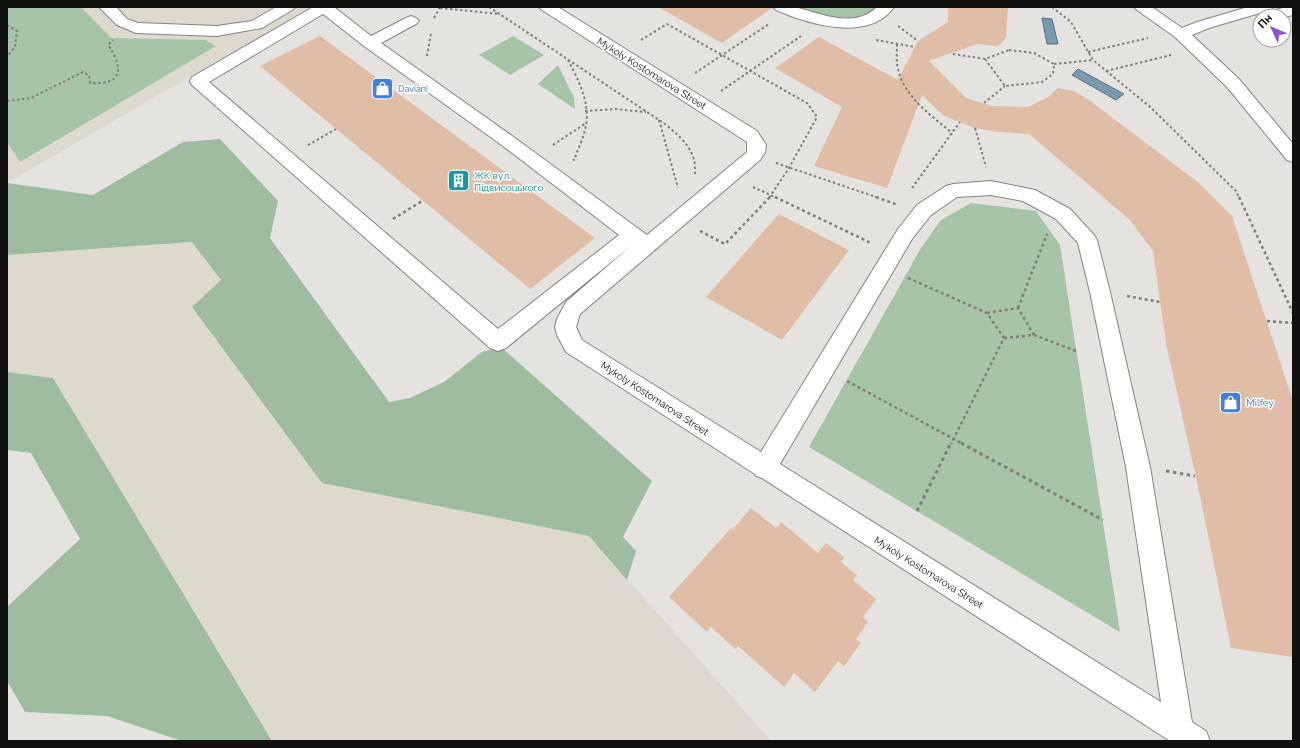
<svg xmlns="http://www.w3.org/2000/svg" width="1300" height="748" font-family="Raleway,sans-serif">
	<style>
		.built { fill: #ddd9ce }
		.green { fill: #a6c4a8 }
		.forest { fill: #9ebc9f }
		.water { fill: #789bb2; stroke: #597281 }
		.building { fill: #e0bea6 }
		.lines { fill: none; stroke-linecap: round; stroke-linejoin: round }
		.minor-casing { stroke: #858380; stroke-width: 2 }
		.path-far2 { stroke: #817f7c; stroke-width: 2; stroke-dasharray: 2.5 2.5; stroke-linecap: butt }
		.path-far1 { stroke: #817f7c; stroke-width: 2.5; stroke-dasharray: 3 3; stroke-linecap: butt }
		.path { stroke: #817f7c; stroke-width: 3; stroke-dasharray: 3.5 3.5; stroke-linecap: butt }
		.minor { fill: #fff; fill-rule: evenodd }
		.labels { text-anchor: middle; stroke-width: 3; stroke-linejoin: round; paint-order: stroke }
		.far-shop-label { font-size: 9px; fill: #366cbe; stroke: #fff; text-anchor: start }
		.street-label { font-size: 10px; fill: #11110f; stroke: #fff }
		.culture-label { font-size: 10px; fill: #0d838f; stroke: #fff; text-anchor: start }
		.shop-label { font-size: 10px; fill: #366cbe; stroke: #fff; text-anchor: start }
	</style>
	<rect width="100%" height="100%" fill="#e5e3df"/>
	<g class="built">
		<path d="M7 7H310L7 183Z"/>
		<path d="M192 242 222 280 192 307 322 483 589 536 771 741H272L53 378 7 372V255Z"/>
	</g>
	<g class="green">
		<path d="M7 7H81L111 38 205 40 216 46 20 162 7 142Z"/>
		<path d="M794 7H875L874 10 854 18 827 17Z"/>
		<path d="M513 36 544 55 510 75 479 55Z"/>
		<path d="M558 65 574 98 575 109 538 84Z"/>
		<path d="M971 203 1036 211 1060 245 1120 632 809 447 921 248 941 220Z"/>
	</g>
	<g class="forest">
		<path d="M220 139 278 201 270 238 389 402 410 398 444 382 482 352 501 347 652 481 623 537 636 551 627 580 589 536 322 483 192 307 221 280 192 242 7 255V183L93 195 183 142Z"/>
		<path d="M7 372 53 378 272 741H182L107 716 25 712 7 681V607L80 539 31 453 7 450Z"/>
	</g>
	<g class="water">
		<path d="M1042 18 1052 19 1058 44H1047Z"/>
		<path d="M1078 69 1124 94 1116 100 1072 75Z"/>
	</g>
	<g class="building">
		<path d="M658 7H772V8L722 43Z"/>
		<path d="M948 7H1008L1006 38 998 46 977 44 929 61 966 98 992 106 1028 107 1048 97 1058 88 1074 91 1089 100 1199 183 1232 216 1293 401V657L1231 648 1200 496 1166 343 1153 251 1130 220 1029 134 999 132 975 128 944 116 922 95 887 188 814 166 842 107 775 68 819 37 898 80 918 41 948 22Z"/>
		<path d="M320 36 486 158 595 238 530 289 260 66Z"/>
		<path d="M779 214 849 250 782 340 706 297Z"/>
		<path d="M751 508 776 528 781 522 818 553 826 543 844 557 841 562 857 575 853 580 876 599 863 617 868 622 856 639 861 643 844 666 838 661 815 692 794 673 784 687 738 646 735 649 711 627 707 632 669 597 731 528 732 530Z"/>
	</g>
	<g class="lines">
		<defs>
			<g id="minor">
				<path d="M99 7H116L127 19 138 23 217 26 252 21 276 7H295L292 10 262 28 217 36 136 33 117 25Z"/>
				<path d="M313 7H334L371 36 406 18 411 16 416 18 419 21 416 24 381 43 515 138 647 235 747 152V142L542 10 539 7H558L757 131 766 145 765 153 760 160 580 314 576 327 582 340 761 452 898 229 917 205 946 186 953 184 991 181 1035 190 1070 209 1094 235 1097 240 1110 292 1150 467 1192 722 1206 731 1210 741H1170L762 478 756 476 755 474 566 352 557 335 555 327 557 319 566 302 632 245 506 348 498 351 490 348 192 85 190 81 192 77ZM323 14 364 46 503 146 619 235 498 329 209 82ZM991 195 1023 201 1056 219 1078 243 1090 292 1126 467 1161 702 780 464 912 239 931 215 957 197Z"/>
				<path d="M773 7C780 7 789 6 795 7 821 14 854 29 877 7H894C869 43 808 24 776 10Z"/>
				<path d="M1134 7H1152L1182 28 1197 22 1248 7H1273L1270 10 1209 28 1192 35 1239 79 1293 144V162L1287 160 1227 87 1175 37 1137 10Z"/>
				<path d="M1287 7H1293V15L1284 17 1261 16 1264 13Z"/>
			</g>
		</defs>
		<use href="#minor" class="minor-casing"/>
		<g class="path-far2">
			<path d="M489 7 665 124C682 138 697 151 695 174"/>
			<path d="M1052 7 1071 22 1093 60 1149 106 1236 191 1239 198"/>
			<path d="M440 8 500 14"/>
			<path d="M434 18 440 7"/>
			<path d="M7 25 17 31 15 47 7 57"/>
			<path d="M898 26 918 41"/>
			<path d="M641 40 667 24 807 103 817 117 789 168 769 198"/>
			<path d="M876 40 915 47"/>
			<path d="M897 44C897 52 896 61 898 69 904 97 932 116 952 133"/>
			<path d="M1009 50 1034 53 1054 64 1053 74 1042 82 1005 86 985 59Z"/>
			<path d="M1088 52 1148 38"/>
			<path d="M953 54 985 59"/>
			<path d="M427 56 431 33"/>
			<path d="M568 60C578 79 590 102 586 125 584 137 578 149 574 160L573 159"/>
			<path d="M1054 64 1093 60"/>
			<path d="M1106 71 1171 55"/>
			<path d="M695 73 769 24"/>
			<path d="M721 91 801 36"/>
			<path d="M7 101 31 98 83 72 89 75 90 83C123 85 124 69 108 45L113 40"/>
			<path d="M984 103 1005 86"/>
			<path d="M585 111 616 109 646 112"/>
			<path d="M659 120 678 188"/>
			<path d="M975 128 986 167"/>
			<path d="M308 145 336 129"/>
			<path d="M553 145 586 123"/>
			<path d="M776 163 879 198"/>
			<path d="M753 187 777 198"/>
			<path d="M912 188 960 122"/>
		</g>
		<g class="path-far1">
			<path d="M775 197 871 243"/>
			<path d="M876 197 898 205"/>
			<path d="M1239 197 1293 313"/>
			<path d="M393 219 422 201"/>
			<path d="M700 231 725 244 770 197"/>
			<path d="M908 278 987 313 1004 338 951 444"/>
			<path d="M1127 296 1160 302"/>
			<path d="M1018 308 1047 234"/>
			<path d="M987 313 1018 308 1034 335"/>
			<path d="M1267 321 1293 323"/>
			<path d="M1004 338 1034 335 1076 351"/>
			<path d="M847 381 963 444"/>
		</g>
		<g class="path">
			<path d="M961 443 1103 520"/>
			<path d="M1166 471 1195 476"/>
			<path d="M917 511 951 443"/>
		</g>
		<use href="#minor" class="minor"/>
	</g>
	<defs>
		<symbol id="shop-square" viewBox="-11 -11 22 22"><rect x="-9" y="-9" width="18" height="18" rx="4" fill="#3f7fe0" stroke="#fff"/><path d="M-5-2.5h2.3a2.7 3.5 0 0 1 5.4 0H5L5.5 6h-11ZM-1.5-2.5h3a1.5 2.3 0 0 0-3 0Z" fill="#fff"/></symbol>
		<symbol id="building-square" viewBox="-11 -11 22 22"><rect x="-9" y="-9" width="18" height="18" rx="4" fill="#0f9aa8" stroke="#fff"/><path d="M-4-6H4V6H1V3H-1V6H-4ZM-2.5-4.3h1.7v1.8h-1.7ZM.8-4.3h1.7v1.8H.8ZM-2.5-1h1.7V.8h-1.7ZM.8-1h1.7V.8H.8Z" fill="#fff"/></symbol>
	</defs>
	<g fill-rule="evenodd">
		<use href="#shop-square" x="370" y="76" width="25" height="25"/>
		<use href="#building-square" x="446" y="168" width="25" height="25"/>
		<use href="#shop-square" x="1218" y="390" width="25" height="25"/>
	</g>
	<g class="labels">
		<g class="far-shop-label">
			<text x="398" y="92">Daviani</text>
		</g>
		<g class="street-label">
			<text transform="translate(652 73) rotate(32)" y="4">Mykoly Kostomarova Street</text>
			<text transform="translate(655 398) rotate(33)" y="4">Mykoly Kostomarova Street</text>
			<text transform="translate(929 572) rotate(32)" y="4">Mykoly Kostomarova Street</text>
		</g>
		<g class="culture-label">
			<text x="474" y="179">ЖК вул.<tspan x="474" dy="12">Підвисоцького</tspan></text>
		</g>
		<g class="shop-label">
			<text x="1246" y="406">Milfey</text>
		</g>
	</g>
	<rect width="1300" height="748" fill="none" stroke="#11110f" stroke-width="16"/>
	<g transform="translate(1272 28) rotate(314)"><circle r="19" fill="#ffffff" stroke="#a0a09f"/>
	<path d="M0-3L7 15L0 10L-7 15Z" fill="#8f51c8"/>
	<text y="-6" font-size="11" font-weight="bold" text-anchor="middle" fill="#11110f">Пн</text>
	</g>
</svg>
